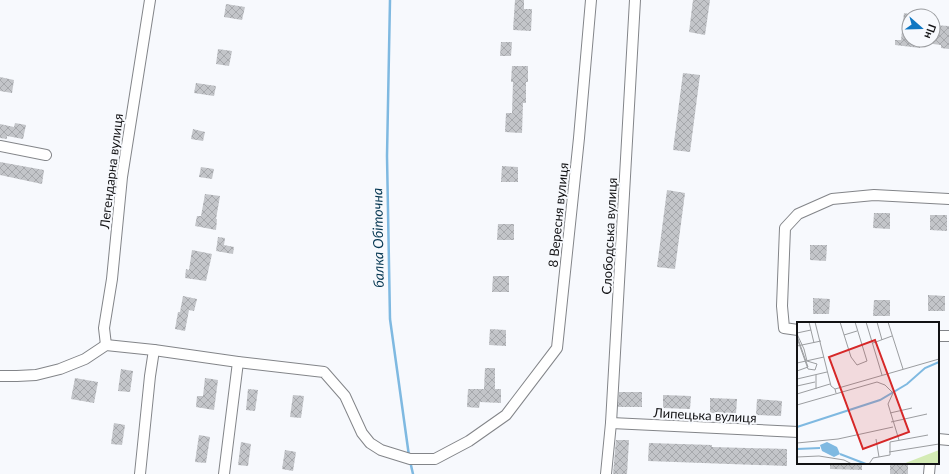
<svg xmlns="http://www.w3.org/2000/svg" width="949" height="474" font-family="Lato,sans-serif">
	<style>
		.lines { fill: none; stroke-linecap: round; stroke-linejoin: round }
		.stream { stroke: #7fb9e1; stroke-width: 2.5 }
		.building { fill: url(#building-cross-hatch) }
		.minor-casing { stroke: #838589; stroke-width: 12 }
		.minor { stroke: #fff; stroke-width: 10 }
		.labels { text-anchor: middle; stroke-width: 4; stroke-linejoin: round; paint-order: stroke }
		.street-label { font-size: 13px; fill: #121214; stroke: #f7f9fd }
		.water-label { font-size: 14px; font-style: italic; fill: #043651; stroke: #f7f9fd }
		.inset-river { fill: none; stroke: #7fb9e1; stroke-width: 2 }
		.inset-road { fill: none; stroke: #9b9da0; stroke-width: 1 }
		.view { fill: #d62828; fill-opacity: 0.15; stroke: #d62828; stroke-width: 2 }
		.inset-edge { fill: none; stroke: #121214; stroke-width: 2 }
	</style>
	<defs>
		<pattern id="building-cross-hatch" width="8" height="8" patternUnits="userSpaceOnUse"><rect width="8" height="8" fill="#c3c5c9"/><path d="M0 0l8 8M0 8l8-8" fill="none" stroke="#a6a8ac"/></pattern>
	</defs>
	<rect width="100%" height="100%" fill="#f7f9fd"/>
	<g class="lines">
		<g class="stream">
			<path d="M390 0 387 156 390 319 409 456"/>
			<path d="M410 461 413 474"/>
		</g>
	</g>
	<g class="building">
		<path d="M515 0H524V9H532L531 31 513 30Z"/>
		<path d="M693 0H710L705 35 689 32Z"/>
		<path d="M226 4 245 7 242 20 224 17Z"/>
		<path d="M904 13 909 14V40H921L920 48 895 45V40H901Z"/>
		<path d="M933 25 949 26V49L941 48V45L933 44Z"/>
		<path d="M501 42H512L511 56H500Z"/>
		<path d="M218 49 232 51 229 66 216 64Z"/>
		<path d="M512 66H528V82H526V103H523L522 133 505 132 506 113H512L513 82H511Z"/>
		<path d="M683 73 700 75 690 152 673 150Z"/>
		<path d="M0 77 14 80 12 93 0 91Z"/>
		<path d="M196 83 216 86 214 96 194 93Z"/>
		<path d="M15 123 26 125 23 139 7 136V139L0 138V124L14 127Z"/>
		<path d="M193 129 205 132 203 141 191 139Z"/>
		<path d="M0 162 44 170 42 184 0 175Z"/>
		<path d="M502 166 518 167V182H501Z"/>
		<path d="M201 167 214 169 212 179 199 177Z"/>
		<path d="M667 190 685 193 675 269 657 267Z"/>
		<path d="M205 194 220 196 216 219H217L216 230 195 226 197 216H201Z"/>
		<path d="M874 213H890V229L873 228Z"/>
		<path d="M930 215H947V231L930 230Z"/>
		<path d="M498 224H514V240H497Z"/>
		<path d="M218 237 225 238 224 245 234 247 233 254 216 251Z"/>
		<path d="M810 245H827L826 261 810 260Z"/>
		<path d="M192 250 212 254 206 281 185 278 186 269 189 270Z"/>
		<path d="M493 276H509V292H492Z"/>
		<path d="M928 295 945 296V311H928Z"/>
		<path d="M183 296 197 299 194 311 189 310 185 331 175 329 178 312H180Z"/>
		<path d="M813 298 830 299 829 314H813Z"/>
		<path d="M874 300H890V316H873Z"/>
		<path d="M490 329 506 330V346L489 345Z"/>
		<path d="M485 368H495V389H501V403L480 402 479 408 467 407 468 389H484Z"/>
		<path d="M121 369 133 371 130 392 118 391Z"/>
		<path d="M75 378 98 382 94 403 71 399Z"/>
		<path d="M205 378 218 380 214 410 196 407 197 396H203Z"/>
		<path d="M248 389 258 390 255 411 246 410Z"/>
		<path d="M619 392H642V407H618Z"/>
		<path d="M293 395 304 396 301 418 290 417Z"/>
		<path d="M663 395 691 396 690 409 663 408Z"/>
		<path d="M710 398 737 399 736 414 710 413Z"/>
		<path d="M757 399 782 401 781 416 756 415Z"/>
		<path d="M114 423 125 425 122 445 111 444Z"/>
		<path d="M199 435 210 437 206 463 195 462Z"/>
		<path d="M616 440H629L627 474H613Z"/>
		<path d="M241 442 251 444 248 466 238 465Z"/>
		<path d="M649 443 712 445V447L787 449V466L648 461Z"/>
		<path d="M285 450 296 452 293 471 282 469Z"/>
		<path d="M830 463H862V470L830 469Z"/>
		<rect x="890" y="463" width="18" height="11"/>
	</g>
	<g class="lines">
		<defs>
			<g id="minor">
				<path d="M0 146 46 155"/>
				<path d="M798 330 784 328 782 306 785 228 798 214 832 199 874 195 949 199"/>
				<path d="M938 336H949"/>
				<path d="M106 345 104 328 112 279 122 177 150 0"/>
				<path d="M0 376H17L36 375 60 369 85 359 106 345 154 350 238 362 324 372 345 396 362 433 370 443 381 450 410 459H435L469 441 506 415 557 348 579 138 591 0"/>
				<path d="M611 423 798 432"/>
				<path d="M938 439 949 440"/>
				<path d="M140 474 150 376 154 350"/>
				<path d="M224 474 238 362"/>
				<path d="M606 474 611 423 635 0"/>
				<path d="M929 474 930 463"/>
			</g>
		</defs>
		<use href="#minor" class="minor-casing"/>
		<use href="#minor" class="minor"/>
	</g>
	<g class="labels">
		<g class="street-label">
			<text transform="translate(111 171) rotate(-83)" y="5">Легендарна вулиця</text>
			<text transform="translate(558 215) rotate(-84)" y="5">8 Вересня вулиця</text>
			<text transform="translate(609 236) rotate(-87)" y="5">Слободська вулиця</text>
			<text transform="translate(705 415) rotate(3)" y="5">Липецька вулиця</text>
		</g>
		<g class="water-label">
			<text transform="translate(378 238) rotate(-91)" y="5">балка Обіточна</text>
		</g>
	</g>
	<g transform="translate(797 322)">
		<rect width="142" height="142" fill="#f7f9fd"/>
		<path d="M142 128V142H106Z" fill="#d4ebb5"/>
		<path d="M30 120 40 125 43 132 37 135 25 129 23 123Z" fill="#7fb9e1"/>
		<path class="inset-river" d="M0 105 83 78 110 62 128 46 142 40M0 127 23 126M43 132 69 142"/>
		<path class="inset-road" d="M12 0 17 21M18 0 34 64 38 67M43 0 54 35 60 43 70 39 58 0M69 0 85 53M80 0 85 18M91 0 106 47M0 11 14 8M0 12 7 27 10 39 20 42 18 48 11 47 0 16M47 13 60 9M0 14 11 45 0 49M76 21 95 14M0 24 24 19M0 41 27 35M0 57 30 50M0 64 18 60M19 67V53M39 71 38 67 142 37M0 72 33 62M0 83 80 60 88 63 96 71 91 82 102 118M93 91 115 86M94 100 130 92M79 117 82 135M0 121 41 117 96 105M92 130 142 122M0 135 22 134 47 138 55 142M72 142 76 136 93 133V120L131 113"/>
		<path class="view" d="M78 18 112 110 66 127 32 35Z"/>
		<rect width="142" height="142" class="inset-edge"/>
	</g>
	<g transform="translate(921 28) rotate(110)"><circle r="19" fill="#f7f9fd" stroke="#9b9da0"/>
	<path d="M0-3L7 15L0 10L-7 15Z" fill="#0f77c2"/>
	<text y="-6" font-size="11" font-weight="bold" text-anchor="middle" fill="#121214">Пн</text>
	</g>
</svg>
